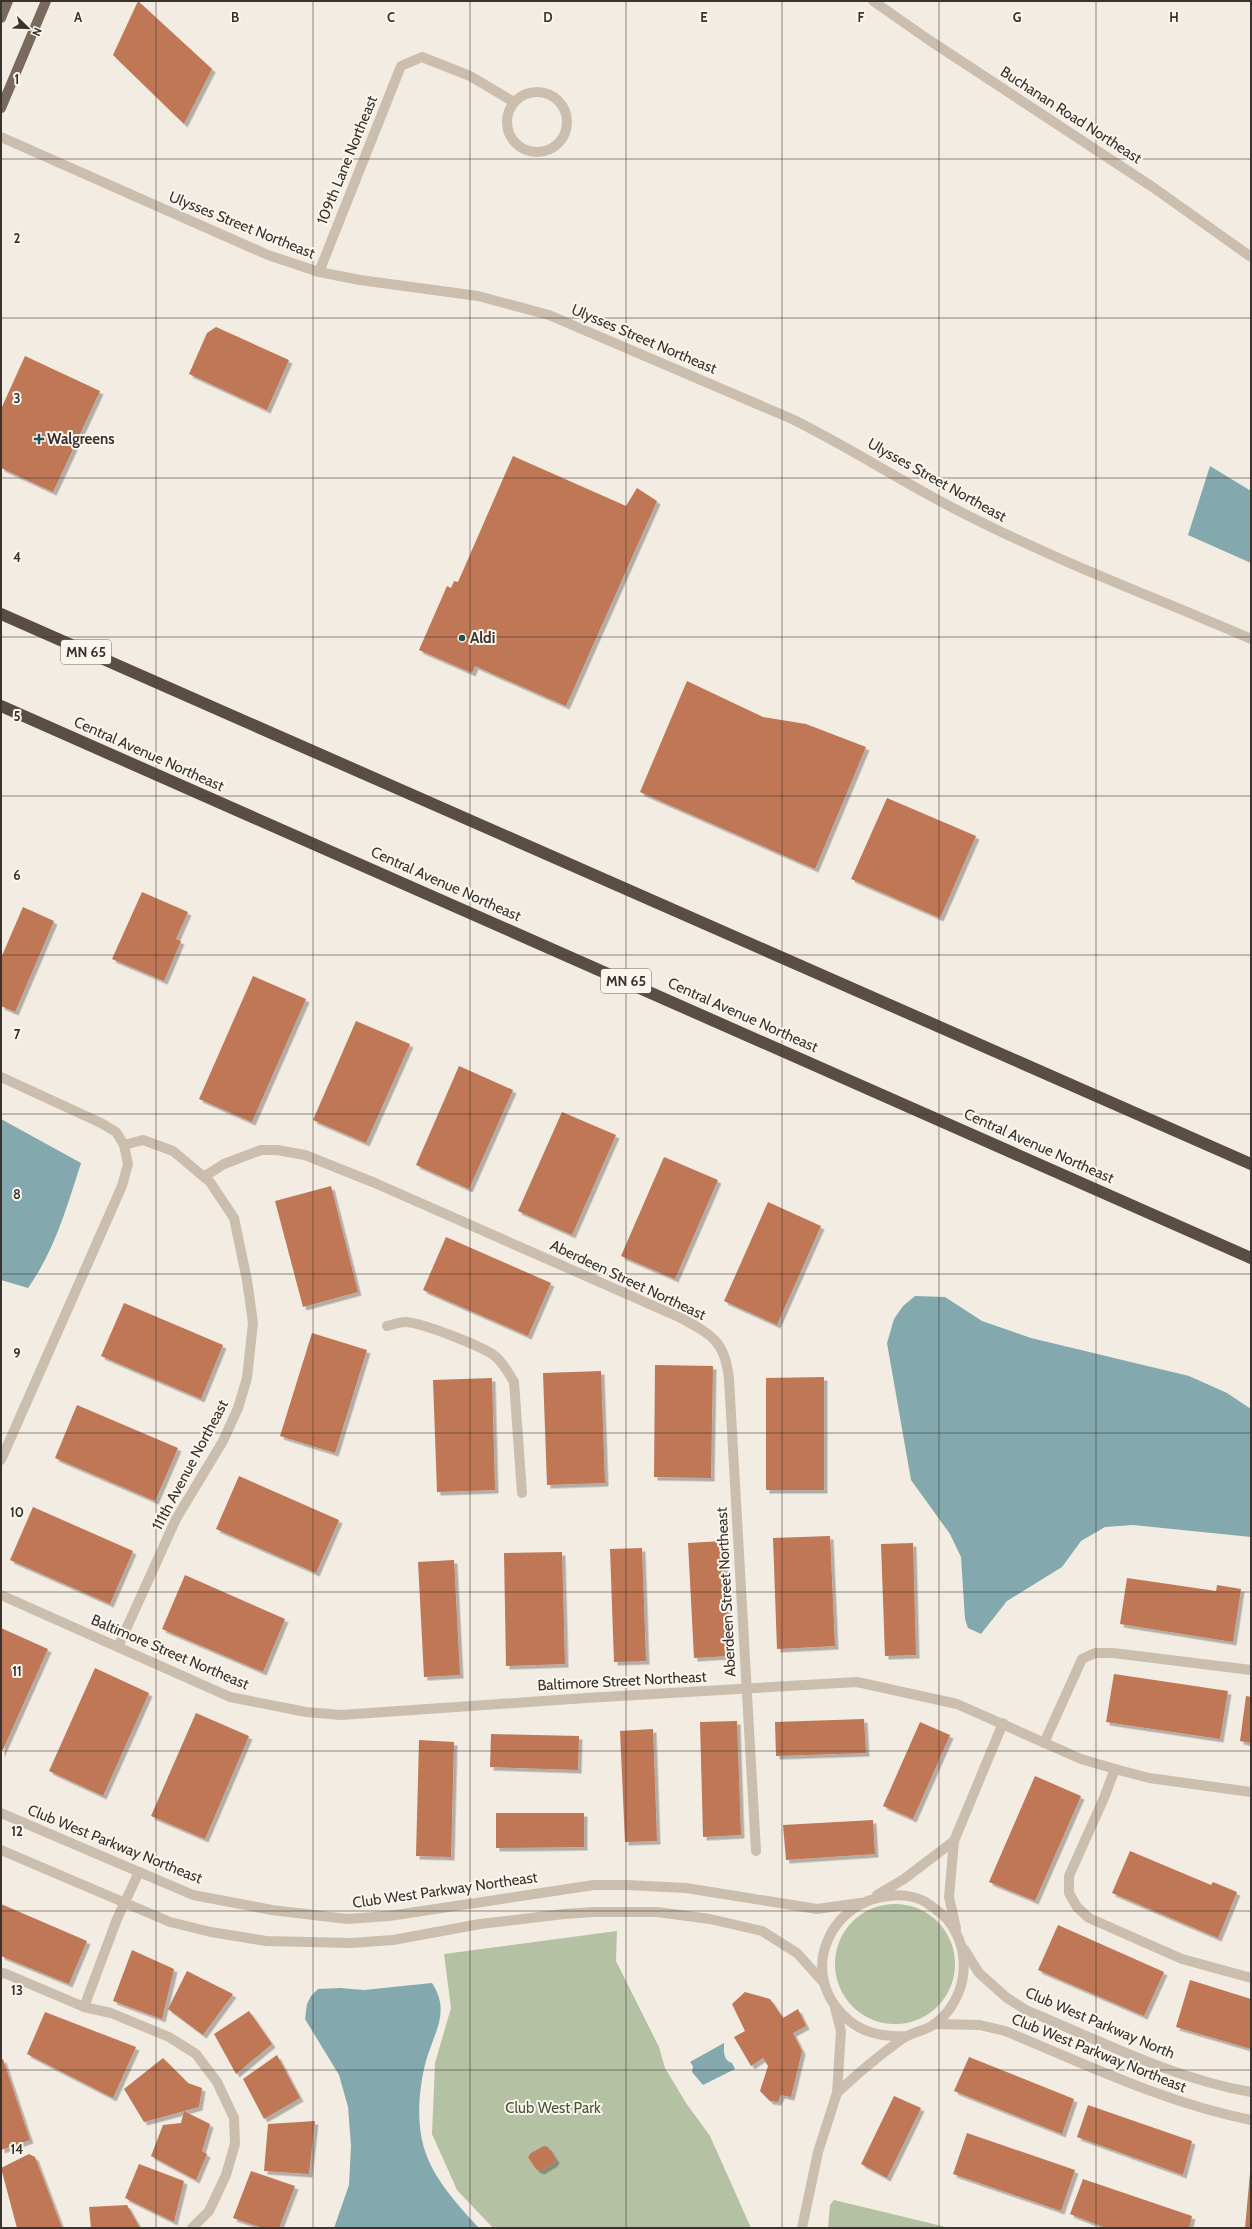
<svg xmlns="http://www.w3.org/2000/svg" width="1252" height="2229" font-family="Cabin,sans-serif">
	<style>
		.green { fill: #b4c1a3 }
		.water { fill: #83a9ae }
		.building { fill: #bf7754; filter: url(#shadow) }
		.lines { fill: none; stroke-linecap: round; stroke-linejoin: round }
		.minor { stroke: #cbbeae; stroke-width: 10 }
		.major { stroke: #7a6a5e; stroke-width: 10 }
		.highway { stroke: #5a4d44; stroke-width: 12 }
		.grid { fill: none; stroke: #3a322c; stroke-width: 1; stroke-opacity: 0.55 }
		.poi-dot { fill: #245159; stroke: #faf6ef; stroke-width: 1.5 }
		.labels { text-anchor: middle; stroke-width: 4; stroke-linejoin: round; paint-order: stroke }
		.shield { fill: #faf6ef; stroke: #746d66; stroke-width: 1 }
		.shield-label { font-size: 14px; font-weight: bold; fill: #3a322c }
		.street-label { font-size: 15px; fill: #3a322c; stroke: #faf6ef }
		.poi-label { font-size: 15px; font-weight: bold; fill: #3a322c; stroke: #faf6ef; text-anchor: start }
		.park-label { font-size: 15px; fill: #465731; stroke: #faf6ef }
		.grid-label { font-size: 13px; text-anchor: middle; font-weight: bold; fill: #3a322c; stroke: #faf6ef; stroke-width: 4; stroke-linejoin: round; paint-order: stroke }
	</style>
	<defs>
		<filter id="shadow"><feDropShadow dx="3.5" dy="3.5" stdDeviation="0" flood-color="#0004"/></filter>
	</defs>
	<rect width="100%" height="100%" fill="#f3ece2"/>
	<g class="green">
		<circle cx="895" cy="1964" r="60"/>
		<path d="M617 1931 616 1961 659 2047 665 2068 686 2103 710 2136 751 2228H493L457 2190 432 2134 435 2063 451 2008 444 1954Z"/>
		<path d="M834 2200 950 2228H828L830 2205Z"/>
	</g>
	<g class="water">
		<path d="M1210 466 1251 491V563L1188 535Z"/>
		<path d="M1 1119 81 1163C67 1206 55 1250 28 1288L1 1280Z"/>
		<path d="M915 1296 945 1297 982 1321 1031 1338 1189 1376 1227 1393 1251 1409V1537L1133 1525 1105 1527 1081 1541 1062 1567 1007 1601 981 1634 968 1628 965 1619 961 1557 950 1534 911 1480 887 1343 894 1319 903 1306Z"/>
		<path d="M432 1983C451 2012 434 2032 426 2061 419 2087 416 2122 424 2148 434 2180 457 2204 479 2228H334L349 2185 351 2146 348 2107 339 2075 305 2019 307 2004 311 1996 318 1989 340 1988 364 1990Z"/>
		<path d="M724 2043C724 2052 723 2060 732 2063L735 2069 703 2085 692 2072 693 2066 690 2062Z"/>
	</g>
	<g class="building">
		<path d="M138 1 212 69 184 124 113 55Z"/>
		<path d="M216 327 289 360 267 410 189 374 207 333Z"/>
		<path d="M25 356 100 391 53 492 1 468V409Z"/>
		<path d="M513 456 626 506 637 488 657 501 566 706 475 666 472 673 419 650 447 586 451 588 454 581 458 582Z"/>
		<path d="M687 681 763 717 806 724 866 747 815 869 640 792Z"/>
		<path d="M887 798 976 836 940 918 851 879Z"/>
		<path d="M142 892 188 912 176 939 181 941 164 981 112 959Z"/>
		<path d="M23 907 54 921 15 1012 1 1006V958Z"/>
		<path d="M253 976 306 999 252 1122 199 1099Z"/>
		<path d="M356 1021 410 1044 366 1143 313 1120Z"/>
		<path d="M459 1066 513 1090 469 1189 416 1165Z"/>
		<path d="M562 1112 616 1135 572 1235 518 1211Z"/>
		<path d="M664 1157 718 1180 675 1279 621 1256Z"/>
		<path d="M331 1186 358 1292 303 1307 275 1201Z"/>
		<path d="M768 1202 821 1226 777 1325 724 1301Z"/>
		<path d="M446 1237 551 1283 528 1336 423 1290Z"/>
		<path d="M124 1303 223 1345 201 1399 101 1356Z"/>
		<path d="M312 1333 367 1350 335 1453 280 1436Z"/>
		<path d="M655 1365 713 1366 711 1478 654 1477Z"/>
		<path d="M601 1371 605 1483 547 1485 543 1373Z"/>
		<path d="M824 1377V1490H766V1378Z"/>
		<path d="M492 1378 495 1490 437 1492 433 1380Z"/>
		<path d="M77 1405 178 1448 155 1501 55 1458Z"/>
		<path d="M239 1476 339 1520 316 1573 216 1529Z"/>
		<path d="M33 1507 133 1551 110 1604 10 1560Z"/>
		<path d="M830 1536 835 1646 777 1649 773 1538Z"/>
		<path d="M723 1541 729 1656 694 1658 688 1543Z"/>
		<path d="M913 1543 916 1655 885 1656 881 1544Z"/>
		<path d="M642 1548 646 1661 614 1662 610 1549Z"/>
		<path d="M562 1552 565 1664 506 1666 504 1553Z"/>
		<path d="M454 1560 460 1675 424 1677 418 1562Z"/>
		<path d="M185 1575 285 1619 263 1672 162 1629Z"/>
		<path d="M1127 1578 1216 1591 1217 1585 1241 1589 1233 1642 1120 1624Z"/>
		<path d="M1 1628 48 1649 1 1754Z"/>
		<path d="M95 1668 149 1693 103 1796 49 1771Z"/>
		<path d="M1114 1674 1228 1691 1220 1739 1106 1722Z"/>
		<path d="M1246 1696 1251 1697V1743L1240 1741Z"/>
		<path d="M196 1713 249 1736 205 1839 151 1816Z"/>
		<path d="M864 1719 866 1753 776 1756 775 1722Z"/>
		<path d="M737 1721 741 1835 703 1837 700 1722Z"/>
		<path d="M920 1722 950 1735 913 1819 883 1806Z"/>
		<path d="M653 1729 657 1841 625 1842 620 1731Z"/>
		<path d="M491 1734 579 1736 578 1770 490 1767Z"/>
		<path d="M419 1740 454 1742 451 1857 416 1856Z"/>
		<path d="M1035 1776 1081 1796 1035 1901 989 1882Z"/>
		<path d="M496 1813H584V1847L496 1848Z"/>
		<path d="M873 1820 875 1854 786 1860 783 1825Z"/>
		<path d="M1130 1851 1211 1885 1213 1882 1237 1892 1218 1938 1112 1893Z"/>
		<path d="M1 1904 87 1941 69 1984 1 1956Z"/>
		<path d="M1058 1925 1164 1972 1144 2016 1038 1970Z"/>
		<path d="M132 1950 174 1969 162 2019 113 2001Z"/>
		<path d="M187 1971 233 1994 203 2035 168 2009Z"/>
		<path d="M1190 1980 1251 1999V2049L1176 2027Z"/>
		<path d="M745 1992 770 1999 783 2018 798 2009 806 2026 793 2033 802 2051 791 2097 781 2095 778 2102 770 2101 760 2091 768 2066 763 2058 751 2066 734 2037 745 2031 732 2004Z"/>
		<path d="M249 2011 272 2044 236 2074 214 2034Z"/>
		<path d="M45 2012 136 2047 113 2098 27 2054Z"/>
		<path d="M277 2055 300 2098 264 2119 243 2079Z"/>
		<path d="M969 2057 1074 2099 1062 2134 954 2091Z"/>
		<path d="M163 2058 188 2083 202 2088 199 2107 144 2122 124 2089Z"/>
		<path d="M3 2059 30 2140 1 2150V2060Z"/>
		<path d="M894 2096 921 2108 887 2178 861 2164Z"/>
		<path d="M1088 2105 1192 2141 1183 2175 1077 2137Z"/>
		<path d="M184 2111 210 2124 202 2151 207 2154 196 2180 151 2156 163 2125 181 2123Z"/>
		<path d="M315 2121 309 2174 264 2171 268 2124Z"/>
		<path d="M967 2133 1075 2170 1061 2211 953 2174Z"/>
		<path d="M544 2146 548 2147 556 2160 554 2163 541 2171 536 2169 528 2157 531 2153Z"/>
		<path d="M29 2154 35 2157 62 2228H17L1 2168Z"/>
		<path d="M139 2164 184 2181 174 2222 125 2198Z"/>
		<path d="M251 2171 295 2186 279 2228H263L233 2218Z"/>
		<path d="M1250 2173 1251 2228H1245Z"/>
		<path d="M1083 2179 1192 2216 1189 2228H1106L1070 2214Z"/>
		<path d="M127 2205 140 2228H91L89 2207Z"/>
	</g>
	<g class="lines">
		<g class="minor">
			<path d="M873 1 929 40 1154 188 1251 257"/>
			<circle cx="537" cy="122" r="30"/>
			<path d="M1 137 268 255 319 272 360 280 478 296 549 315 792 419C849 447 902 482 959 511 1054 560 1154 597 1251 639"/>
			<path d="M319 272 401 66 422 57 470 76 514 102"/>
			<path d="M1 1077 101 1123 116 1132 124 1145 143 1140 173 1151 210 1182 234 1218 247 1280 253 1323 247 1378 238 1408 223 1441 176 1519 118 1647"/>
			<path d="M205 1176 224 1164 261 1150H277L305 1155 375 1183 681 1318C712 1335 725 1341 729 1379L756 1851"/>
			<path d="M387 1326C392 1325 399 1322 405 1322 420 1322 485 1347 496 1357 504 1364 509 1374 514 1382L522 1493"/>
			<path d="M1 1460 122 1186 128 1164 124 1145"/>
			<path d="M1 1595 230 1697 306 1712 341 1715 586 1698 857 1682 957 1704 1081 1759 1115 1769 1149 1778 1251 1792"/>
			<path d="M1044 1743 1082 1659 1095 1653H1113L1251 1670"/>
			<path d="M1115 1769 1104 1798 1069 1876V1893L1077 1907 1089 1918 1182 1959 1251 1978"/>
			<path d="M1 1813 193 1895 272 1910 347 1919 389 1916 594 1885H626L686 1888 817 1909 860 1903"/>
			<path d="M1 1850 170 1922 211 1932 266 1941 351 1943 393 1940 480 1924 564 1914 594 1912H657L710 1919 762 1931 797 1953 824 1983"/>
			<path d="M139 1872 117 1919 84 2007 111 2013 169 2037 196 2054 217 2082 234 2118 235 2144 226 2175 209 2211 192 2228"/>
			<path d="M877 1895 904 1879 954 1841"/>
			<path d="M956 1928 949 1897 954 1841 1003 1723"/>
			<path d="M964 1949 979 1973 1007 1998 1026 2010C1099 2040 1173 2079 1251 2092"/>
			<path d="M1 1974 4 1973 84 2007"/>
			<path d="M934 2024 980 2025 1005 2031C1085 2064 1165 2103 1251 2120"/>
			<path d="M837 2093C859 2072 877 2057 902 2039 912 2032 925 2031 935 2024 958 2006 968 1978 962 1949 959 1936 950 1919 939 1912 934 1908 929 1904 924 1901 914 1896 900 1894 889 1896 831 1901 799 1970 842 2014 860 2033 881 2037 907 2036"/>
			<path d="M802 2228 818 2152 837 2093 841 2031 835 2008"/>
		</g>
		<g class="major">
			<path d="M1 18 8 1"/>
			<path d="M1 108 46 1"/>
		</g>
		<g class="highway">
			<path d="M1 614 1251 1164"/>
			<path d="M1 706 1251 1258"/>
		</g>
	</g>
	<path class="grid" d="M156 1V2228M313 1V2228M470 1V2228M626 1V2228M782 1V2228M939 1V2228M1096 1V2228M1 159H1251M1 318H1251M1 478H1251M1 637H1251M1 796H1251M1 955H1251M1 1114H1251M1 1274H1251M1 1433H1251M1 1592H1251M1 1751H1251M1 1911H1251M1 2070H1251"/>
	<g class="poi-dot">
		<path d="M37 433h4v4h4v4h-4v4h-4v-4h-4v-4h4z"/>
		<circle cx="462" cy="638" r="4"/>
	</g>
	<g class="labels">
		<g class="shield">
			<rect x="61" y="640" width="50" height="24" rx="3"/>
			<rect x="601" y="969" width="50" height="24" rx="3"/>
		</g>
		<g class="shield-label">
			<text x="86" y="657">MN 65</text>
			<text x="626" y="986">MN 65</text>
		</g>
		<g class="street-label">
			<text transform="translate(1071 115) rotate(33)" y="5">Buchanan Road Northeast</text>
			<text transform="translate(347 160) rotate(-68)" y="5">109th Lane Northeast</text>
			<text transform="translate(242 225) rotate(22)" y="5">Ulysses Street Northeast</text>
			<text transform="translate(644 339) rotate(23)" y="5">Ulysses Street Northeast</text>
			<text transform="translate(937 480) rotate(29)" y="5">Ulysses Street Northeast</text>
			<text transform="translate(149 754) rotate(24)" y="5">Central Avenue Northeast</text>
			<text transform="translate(446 884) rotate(24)" y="5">Central Avenue Northeast</text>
			<text transform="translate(743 1015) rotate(24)" y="5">Central Avenue Northeast</text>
			<text transform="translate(1039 1146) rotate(24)" y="5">Central Avenue Northeast</text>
			<text transform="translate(628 1280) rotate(25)" y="5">Aberdeen Street Northeast</text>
			<text transform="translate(190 1465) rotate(-62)" y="5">111th Avenue Northeast</text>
			<text transform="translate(726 1592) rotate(-93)" y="5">Aberdeen Street Northeast</text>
			<text transform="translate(170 1652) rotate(23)" y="5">Baltimore Street Northeast</text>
			<text transform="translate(622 1681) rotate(-3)" y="5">Baltimore Street Northeast</text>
			<text transform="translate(115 1844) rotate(22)" y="5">Club West Parkway Northeast</text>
			<text transform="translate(445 1890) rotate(-8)" y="5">Club West Parkway Northeast</text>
			<text transform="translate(1100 2023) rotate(23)" y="5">Club West Parkway North</text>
			<text transform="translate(1099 2053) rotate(22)" y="5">Club West Parkway Northeast</text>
		</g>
		<g class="poi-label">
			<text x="47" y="444">Walgreens</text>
			<text x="470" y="643">Aldi</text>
		</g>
		<g class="park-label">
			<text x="553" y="2113">Club West Park</text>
		</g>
	</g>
	<g class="grid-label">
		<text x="78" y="22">A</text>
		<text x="235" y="22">B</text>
		<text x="391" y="22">C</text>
		<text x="548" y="22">D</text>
		<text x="704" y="22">E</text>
		<text x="861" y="22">F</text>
		<text x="1017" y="22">G</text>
		<text x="1174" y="22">H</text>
		<text x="17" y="84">1</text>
		<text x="17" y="243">2</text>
		<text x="17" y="403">3</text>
		<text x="17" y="562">4</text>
		<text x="17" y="721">5</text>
		<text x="17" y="880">6</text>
		<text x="17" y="1039">7</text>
		<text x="17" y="1199">8</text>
		<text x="17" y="1358">9</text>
		<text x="17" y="1517">10</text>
		<text x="17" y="1676">11</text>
		<text x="17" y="1836">12</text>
		<text x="17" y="1995">13</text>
		<text x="17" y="2154">14</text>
	</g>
	<rect width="1252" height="2229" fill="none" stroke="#3a322c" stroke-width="4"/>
	<g transform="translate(28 28) rotate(113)" stroke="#faf6ef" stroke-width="3" paint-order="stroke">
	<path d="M0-3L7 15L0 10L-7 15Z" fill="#3a322c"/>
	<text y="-6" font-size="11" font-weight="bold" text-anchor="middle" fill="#3a322c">N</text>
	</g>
</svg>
